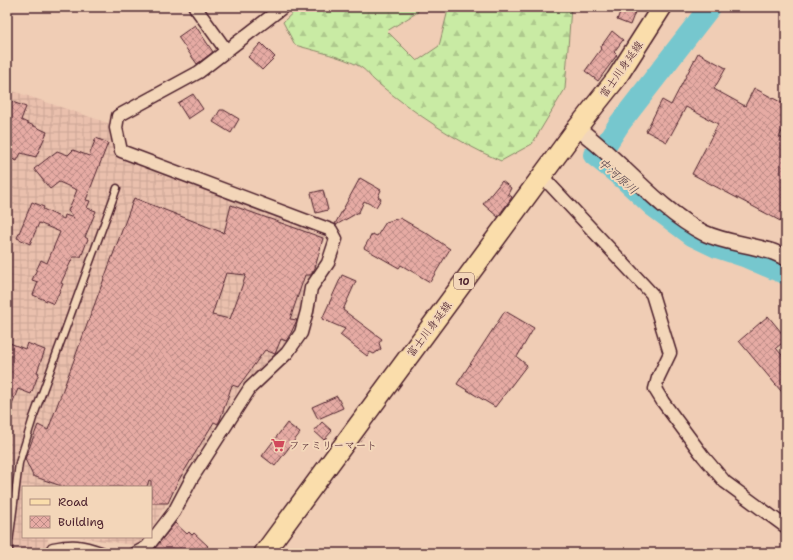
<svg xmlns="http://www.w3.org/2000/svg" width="793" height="560" font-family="'Shantell Sans','Klee One',sans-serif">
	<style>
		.industrial { fill: url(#industrial-grid) }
		.forest { fill: url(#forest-firs); stroke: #8a8568 }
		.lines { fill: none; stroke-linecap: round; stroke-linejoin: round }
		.river { stroke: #76c7ce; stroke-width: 22 }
		.building { fill: url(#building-cross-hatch); stroke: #4a1f2b; fill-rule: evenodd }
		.service-casing { stroke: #4a1f2b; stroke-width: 9 }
		.minor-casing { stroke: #4a1f2b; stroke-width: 15 }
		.tertiary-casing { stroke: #4a1f2b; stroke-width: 18 }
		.primary-casing { stroke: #4a1f2b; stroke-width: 22 }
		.service { stroke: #f3d6b9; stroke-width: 6 }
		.minor { stroke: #f3d6b9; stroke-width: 12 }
		.tertiary { stroke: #f3d6b9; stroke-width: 15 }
		.primary { stroke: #faddab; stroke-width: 19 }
		.labels { text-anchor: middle; stroke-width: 4; stroke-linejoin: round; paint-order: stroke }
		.shield { fill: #f3d6b9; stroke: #7d5656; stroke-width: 1 }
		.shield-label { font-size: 10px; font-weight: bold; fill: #4a1f2b }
		.street-label { font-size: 11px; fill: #4a1f2b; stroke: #f3d6b9 }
		.poi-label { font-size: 11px; fill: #4a1f2b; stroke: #f3d6b9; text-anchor: start }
		.water-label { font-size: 12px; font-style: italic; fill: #53414c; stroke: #f3d6b9 }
	</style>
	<defs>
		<pattern id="industrial-grid" width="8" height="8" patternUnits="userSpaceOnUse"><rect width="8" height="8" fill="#eac0ad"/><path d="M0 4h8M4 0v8" fill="none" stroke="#caa595"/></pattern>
		<pattern id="forest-firs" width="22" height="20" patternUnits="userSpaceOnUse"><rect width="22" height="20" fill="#c9eba4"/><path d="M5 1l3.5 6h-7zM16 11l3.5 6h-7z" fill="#aec98d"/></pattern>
		<pattern id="building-cross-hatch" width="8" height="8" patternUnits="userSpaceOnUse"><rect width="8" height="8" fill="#e6aba4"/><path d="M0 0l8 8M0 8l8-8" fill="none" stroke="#bc8b86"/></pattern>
	</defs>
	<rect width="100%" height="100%" fill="#f0cdb5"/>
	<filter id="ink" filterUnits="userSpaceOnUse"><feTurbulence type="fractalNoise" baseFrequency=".025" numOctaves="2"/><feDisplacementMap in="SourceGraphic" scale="8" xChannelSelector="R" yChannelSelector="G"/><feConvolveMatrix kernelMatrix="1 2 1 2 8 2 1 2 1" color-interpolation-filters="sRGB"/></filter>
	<g filter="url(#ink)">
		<g class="industrial">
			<path d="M7 89 111 124 115 155 326 233 291 342 240 388 151 529V487H23V537H49L43 553H7Z"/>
			<path d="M77 537H146L140 546Z"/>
		</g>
		<path class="forest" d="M299 7H416L418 12 387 31 417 61 439 46 447 14 446 7H571L565 89 532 144 501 161C456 142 413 112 375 81 370 77 367 71 362 68 348 58 312 50 295 45L283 22Z"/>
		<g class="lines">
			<path class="river" d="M710 7 620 123 607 143 594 155 624 179 653 206 692 235 717 247 744 256 786 274"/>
		</g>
		<g class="building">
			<path d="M622 7H637L630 25 617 20Z"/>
			<path d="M195 25 213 52 197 64 178 37Z"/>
			<path d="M612 31 623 40 614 52 617 55 598 81 585 71 601 49 600 48Z"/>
			<path d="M261 43 275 57 262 70 248 57Z"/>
			<path d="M698 53 726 68 714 89 745 106 754 88 786 105V124L779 137 786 140V224L692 174 718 124 686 107 667 142 646 131 662 100 671 105Z"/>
			<path d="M193 94 203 109 188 119 178 103Z"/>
			<path d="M7 100 26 107 21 120 47 132 36 157 21 153 17 161 7 157Z"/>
			<path d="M220 110H224L239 119 231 133 213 122Z"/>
			<path d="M96 138 108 143 86 200 90 201 87 208 96 211 85 237 88 239 81 257H73L61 283 63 284 54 304 33 295 38 282 32 280 41 260 47 263 60 232 39 223 30 244 17 238 32 202 44 207 43 209 64 219 65 215 74 218 68 211 77 190 59 182 50 189 34 169 57 151 68 155 73 150 89 156Z"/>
			<path d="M360 178 381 190 378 197 381 199 376 207 364 201 359 212 336 225 335 224Z"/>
			<path d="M502 181 511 188 508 194 512 197 498 217 483 204Z"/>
			<path d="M323 190 328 210 316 213 311 193Z"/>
			<path d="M134 198 224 233 231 205 323 238 315 268 311 275H305L290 319 297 320 290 335 286 341 281 339 275 354 265 350 238 387 232 385 220 420 218 424 214 422 177 483 168 503H151V481L149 480 147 487H64L33 476 25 459 38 425 48 430ZM226 273 246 275 230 319 212 315Z"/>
			<path d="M400 218 428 234 450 249 430 282 401 265 399 268 364 248 372 234 377 236 386 222Z"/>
			<path d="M342 275 356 281 343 310 382 339 379 343 381 349 374 354 370 352 367 356 340 335 345 329 322 319Z"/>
			<path d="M505 311 534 328 517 357 527 365 495 407 457 384Z"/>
			<path d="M768 316 786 338V340L776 348 786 360V397L739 341Z"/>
			<path d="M7 342 25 349 27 343 45 350 37 372 39 373 31 394 18 389 8 414Z"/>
			<path d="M337 396 343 408 318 419 312 407Z"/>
			<path d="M322 422 332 431 324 440 314 431Z"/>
			<path d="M287 423 300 433 275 466 262 456Z"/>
			<path d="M175 523 187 534 189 532 192 535 194 533 208 546 202 553H151Z"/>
		</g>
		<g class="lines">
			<defs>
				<path id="service" d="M9 553V543L19 463 33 418 117 188"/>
				<g id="minor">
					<path d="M195 7 226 50"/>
					<path d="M542 176 652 294 670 353 658 378 655 389 663 402 703 456 725 482 786 527"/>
					<path d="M51 553 53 549C73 545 81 546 101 553"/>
					<path d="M136 553 147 547 174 512 192 478 250 388 287 353 301 333 307 311 311 288 328 263 336 239 331 230 121 151 116 128 118 116 199 72 283 7"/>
				</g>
				<path id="tertiary" d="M577 128C620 159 657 209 704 233 723 242 746 244 766 250 773 251 780 255 786 258"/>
				<path id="primary" d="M264 553 577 128 616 79 662 7"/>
			</defs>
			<use href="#service" class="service-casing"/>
			<use href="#minor" class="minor-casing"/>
			<use href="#tertiary" class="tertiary-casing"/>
			<use href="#primary" class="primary-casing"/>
			<use href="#service" class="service"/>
			<use href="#minor" class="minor"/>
			<use href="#tertiary" class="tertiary"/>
			<use href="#primary" class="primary"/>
		</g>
	</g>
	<defs>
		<symbol id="supermarket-bare" viewBox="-9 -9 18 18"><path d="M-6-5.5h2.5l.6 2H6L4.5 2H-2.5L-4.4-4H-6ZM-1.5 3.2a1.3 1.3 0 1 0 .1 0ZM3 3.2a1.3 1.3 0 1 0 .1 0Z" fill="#d1495b" stroke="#f3d6b9" stroke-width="2.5" paint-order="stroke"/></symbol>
	</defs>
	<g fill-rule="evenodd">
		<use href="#supermarket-bare" x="268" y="435" width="20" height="20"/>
	</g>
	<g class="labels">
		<rect class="shield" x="454" y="273" width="20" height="16" rx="3"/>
		<g class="shield-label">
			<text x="464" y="285">10</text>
		</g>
		<g class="street-label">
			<text transform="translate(621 69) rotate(-55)" y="4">富士川身延線</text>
			<text transform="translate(429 329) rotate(-53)" y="4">富士川身延線</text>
		</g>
		<g class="poi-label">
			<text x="289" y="449">ファミリーマート</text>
		</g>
		<g class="water-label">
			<text transform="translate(618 176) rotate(41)" y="4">中河原川</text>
		</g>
	</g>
	<rect width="793" height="560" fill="none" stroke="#f3d6b9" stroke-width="24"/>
	<rect x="12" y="12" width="769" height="536" fill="none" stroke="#4a1f2b" stroke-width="1.5" filter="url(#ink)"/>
	<rect x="22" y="486" width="130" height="52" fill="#f3d6b9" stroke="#af8d80"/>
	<rect x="30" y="499" width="20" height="6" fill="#faddab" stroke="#af8d80"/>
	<text x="58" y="506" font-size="12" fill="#4a1f2b">Road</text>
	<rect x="30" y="516" width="20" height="12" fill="url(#building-cross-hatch)" stroke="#af8d80"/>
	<text x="58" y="526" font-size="12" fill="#4a1f2b">Building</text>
</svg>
